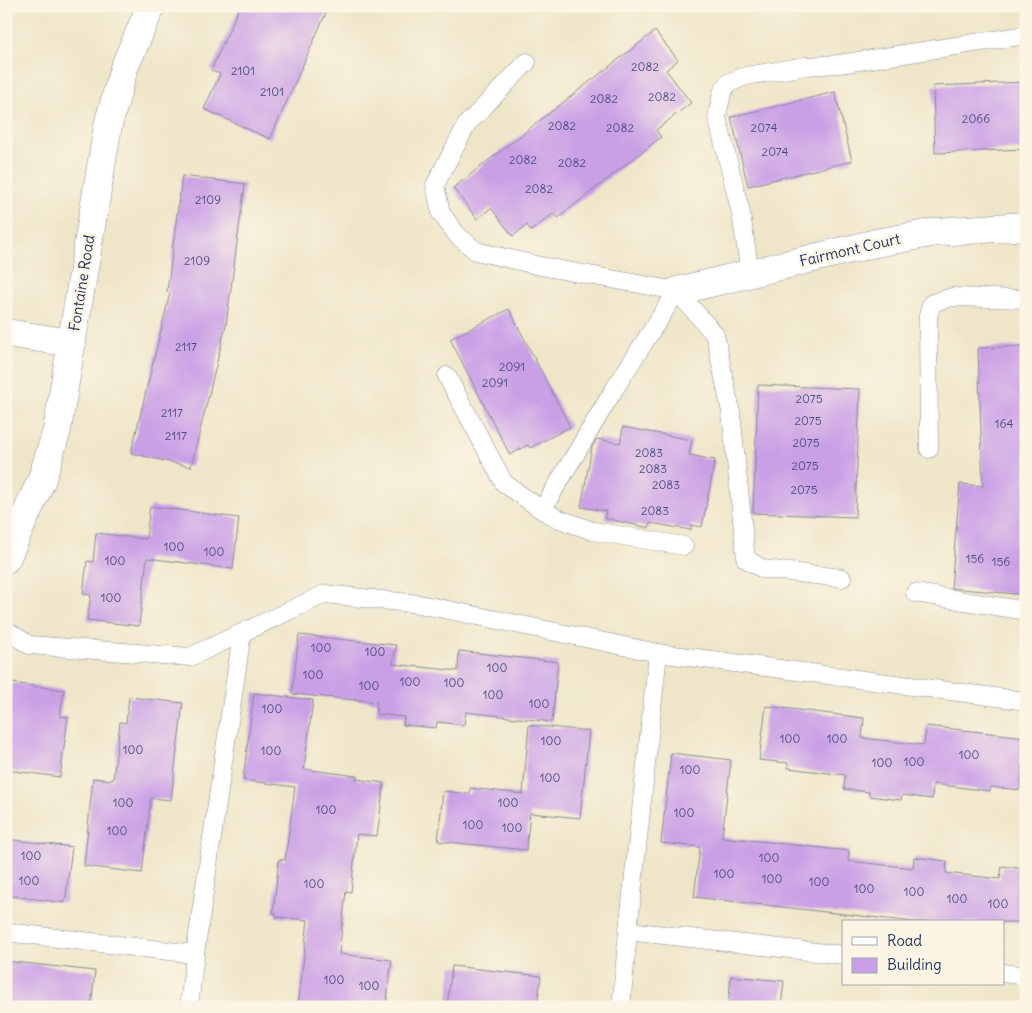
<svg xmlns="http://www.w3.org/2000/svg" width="1032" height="1013" font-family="Delius,sans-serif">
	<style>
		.building { fill: #c99fe6 }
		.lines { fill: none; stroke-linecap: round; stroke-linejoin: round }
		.lane-casing { stroke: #858a94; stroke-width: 19 }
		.street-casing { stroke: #858a94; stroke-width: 29 }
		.secondary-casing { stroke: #858a94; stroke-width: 29 }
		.lane { stroke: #fff; stroke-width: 18 }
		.street { stroke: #fff; stroke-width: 28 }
		.secondary { stroke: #fff; stroke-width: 28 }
		.labels { text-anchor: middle; stroke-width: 5; stroke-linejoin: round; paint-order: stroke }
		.number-label { font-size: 12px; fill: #464b80 }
		.street-label { font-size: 15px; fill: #1b2f5e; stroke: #fcf5e5 }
	</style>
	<rect width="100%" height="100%" fill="#fcf5e5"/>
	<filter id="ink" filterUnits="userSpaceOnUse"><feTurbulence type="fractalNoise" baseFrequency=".02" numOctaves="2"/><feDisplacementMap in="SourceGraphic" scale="10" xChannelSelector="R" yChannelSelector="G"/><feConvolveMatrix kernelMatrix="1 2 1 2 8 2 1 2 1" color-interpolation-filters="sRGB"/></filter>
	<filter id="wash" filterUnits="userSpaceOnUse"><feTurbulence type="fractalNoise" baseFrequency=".0096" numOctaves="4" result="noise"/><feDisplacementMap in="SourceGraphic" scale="20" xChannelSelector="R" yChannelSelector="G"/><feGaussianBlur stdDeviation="1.12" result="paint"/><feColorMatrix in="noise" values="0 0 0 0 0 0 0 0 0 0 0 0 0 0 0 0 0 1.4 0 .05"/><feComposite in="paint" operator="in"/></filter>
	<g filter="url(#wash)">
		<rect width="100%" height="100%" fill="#efe6c9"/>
		<g id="blocks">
			<g class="building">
				<path d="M240 6H329L270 139 204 109 220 74 211 70Z"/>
				<path d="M655 31 678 60 666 70 691 103 656 130 661 137 558 218 554 213 531 231 527 225 513 236 491 208 477 219 453 188Z"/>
				<path d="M1026 82V149L935 153 933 86Z"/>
				<path d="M835 92 852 161 748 186 731 117Z"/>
				<path d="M182 176 245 184 226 325 191 467 131 453 170 293 167 292Z"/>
				<path d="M509 309 570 427 530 448 528 445 510 455 450 339Z"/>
				<path d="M1026 346V595L951 588 960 484 983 486 978 348Z"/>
				<path d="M758 385 860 389 855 517 753 513Z"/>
				<path d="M623 427 692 440 689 455 715 460 702 527 691 525V530L650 523 649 528 604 518 606 511 581 507 592 447 597 439 620 443Z"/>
				<path d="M150 506 239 518 233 569 147 558 139 626 87 620 91 595 83 594 87 561 93 562 96 533 146 539Z"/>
				<path d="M299 635 396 645 393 664 458 671 459 651 558 662 552 722 466 712 464 725 437 722 436 728 403 725 404 717 376 714 377 702 292 694Z"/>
				<path d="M12 683 64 690 60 716 68 717 60 777 6 770V725Z"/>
				<path d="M254 693 313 700 304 769 357 776 356 779 384 783 377 836 357 834 351 892 346 891 339 954 392 960 386 1007H298L308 920 276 917V913H273L279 859 285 860 295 787 243 780Z"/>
				<path d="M129 697 183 703 171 800 151 798 142 873 84 866 93 778 113 780 120 722 126 723Z"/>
				<path d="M766 706 864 718 862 738 924 745 926 726 1026 737 1020 790 991 787 990 791 933 784 932 799 902 795 901 800 869 796V792L844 789 845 775 788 768V763L759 760Z"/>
				<path d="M529 725 589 731 580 818 530 813 526 850 438 841 443 791 470 794V788L523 794Z"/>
				<path d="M671 753 731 760 722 837 849 851 848 861 913 868 914 857 947 861 946 873 1000 879 1002 866 1026 869V922H914L694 897 700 847 661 843Z"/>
				<path d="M6 839 72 847 65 903 6 895Z"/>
				<path d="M6 961 95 971 91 1007H6Z"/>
				<path d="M452 966 541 976 537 1007H447Z"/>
				<path d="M731 976 784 981 781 1007H728Z"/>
			</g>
		</g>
	</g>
	<g filter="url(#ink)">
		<use href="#blocks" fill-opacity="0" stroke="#858a94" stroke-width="1"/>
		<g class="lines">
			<defs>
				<g id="lane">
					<path d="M527 62 467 124 435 185 441 213 457 235 476 251 540 266 677 291 715 335 731 412 746 559 763 569 842 578"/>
					<path d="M750 274 741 213 717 117 722 93 728 83 746 76 806 66 839 64 1026 35"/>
					<path d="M447 376 504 483 542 510 559 519 593 531 684 546"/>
					<path d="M929 449 928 316 932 303 952 297 1026 299"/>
					<path d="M542 510 615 388 677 291"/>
					<path d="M915 593 1026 611"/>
					<path d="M6 630 29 645 190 657 325 594 419 604 658 653"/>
					<path d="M628 931 658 653 1026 701"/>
					<path d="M6 932 195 954 189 1007"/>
					<path d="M195 954 242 633"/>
					<path d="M1003 973 1026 976"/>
					<path d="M621 1007 628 931 843 955"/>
				</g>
				<g id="street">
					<path d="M677 291 876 243 937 232 1026 226"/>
					<path d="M6 333 72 343"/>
				</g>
				<path id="secondary" d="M6 559 42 479 57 430 108 125 124 68 151 6"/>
			</defs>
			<use href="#lane" class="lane-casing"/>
			<use href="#street" class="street-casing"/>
			<use href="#secondary" class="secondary-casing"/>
			<use href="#lane" class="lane"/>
			<use href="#street" class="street"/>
			<use href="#secondary" class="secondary"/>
		</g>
	</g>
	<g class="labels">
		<g class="number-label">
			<text x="645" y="71">2082</text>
			<text x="243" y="75">2101</text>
			<text x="272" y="96">2101</text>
			<text x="662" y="101">2082</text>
			<text x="604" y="103">2082</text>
			<text x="976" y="123">2066</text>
			<text x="562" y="130">2082</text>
			<text x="620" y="132">2082</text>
			<text x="764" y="132">2074</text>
			<text x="775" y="156">2074</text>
			<text x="523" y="164">2082</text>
			<text x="572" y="167">2082</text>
			<text x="539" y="193">2082</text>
			<text x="208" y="204">2109</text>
			<text x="197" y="265">2109</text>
			<text x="186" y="351">2117</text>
			<text x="512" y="371">2091</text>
			<text x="495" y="387">2091</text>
			<text x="809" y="403">2075</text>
			<text x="172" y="417">2117</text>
			<text x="808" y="425">2075</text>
			<text x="1004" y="428">164</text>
			<text x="176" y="440">2117</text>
			<text x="806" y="447">2075</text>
			<text x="649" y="457">2083</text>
			<text x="805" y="470">2075</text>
			<text x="653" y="473">2083</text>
			<text x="666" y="489">2083</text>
			<text x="804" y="494">2075</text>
			<text x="655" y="515">2083</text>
			<text x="174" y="551">100</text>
			<text x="214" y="556">100</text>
			<text x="975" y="563">156</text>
			<text x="115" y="565">100</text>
			<text x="1001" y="566">156</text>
			<text x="111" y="602">100</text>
			<text x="321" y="652">100</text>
			<text x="375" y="656">100</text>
			<text x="497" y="672">100</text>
			<text x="313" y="679">100</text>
			<text x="410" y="686">100</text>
			<text x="454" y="687">100</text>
			<text x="369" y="690">100</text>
			<text x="493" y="699">100</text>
			<text x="539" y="708">100</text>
			<text x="272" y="713">100</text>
			<text x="790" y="743">100</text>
			<text x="837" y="743">100</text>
			<text x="551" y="745">100</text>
			<text x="133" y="754">100</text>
			<text x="271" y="755">100</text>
			<text x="969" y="759">100</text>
			<text x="914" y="766">100</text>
			<text x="882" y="767">100</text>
			<text x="690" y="774">100</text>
			<text x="550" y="782">100</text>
			<text x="123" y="807">100</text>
			<text x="508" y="807">100</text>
			<text x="326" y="814">100</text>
			<text x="684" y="817">100</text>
			<text x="473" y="829">100</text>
			<text x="512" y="832">100</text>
			<text x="117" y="835">100</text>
			<text x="31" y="860">100</text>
			<text x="769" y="862">100</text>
			<text x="724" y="878">100</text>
			<text x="772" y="883">100</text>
			<text x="29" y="885">100</text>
			<text x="819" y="886">100</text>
			<text x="314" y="888">100</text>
			<text x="864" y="893">100</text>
			<text x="914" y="896">100</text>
			<text x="957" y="903">100</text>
			<text x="998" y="908">100</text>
			<text x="334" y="984">100</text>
			<text x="369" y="990">100</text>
		</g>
		<g class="street-label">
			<text transform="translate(850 250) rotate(-13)" y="5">Fairmont Court</text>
			<text transform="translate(82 283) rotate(-81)" y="5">Fontaine Road</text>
		</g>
	</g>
	<rect width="1032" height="1013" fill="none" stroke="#fcf5e5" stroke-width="25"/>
	<rect x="842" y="920" width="162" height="65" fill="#fcf5e5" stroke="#a2a6af"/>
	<rect x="852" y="937" width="25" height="8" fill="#ffffff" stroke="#a2a6af"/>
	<text x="887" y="946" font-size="15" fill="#1b2f5e">Road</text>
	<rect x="852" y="958" width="25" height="15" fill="#c99fe6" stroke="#a2a6af"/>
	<text x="887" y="970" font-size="15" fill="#1b2f5e">Building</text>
</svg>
